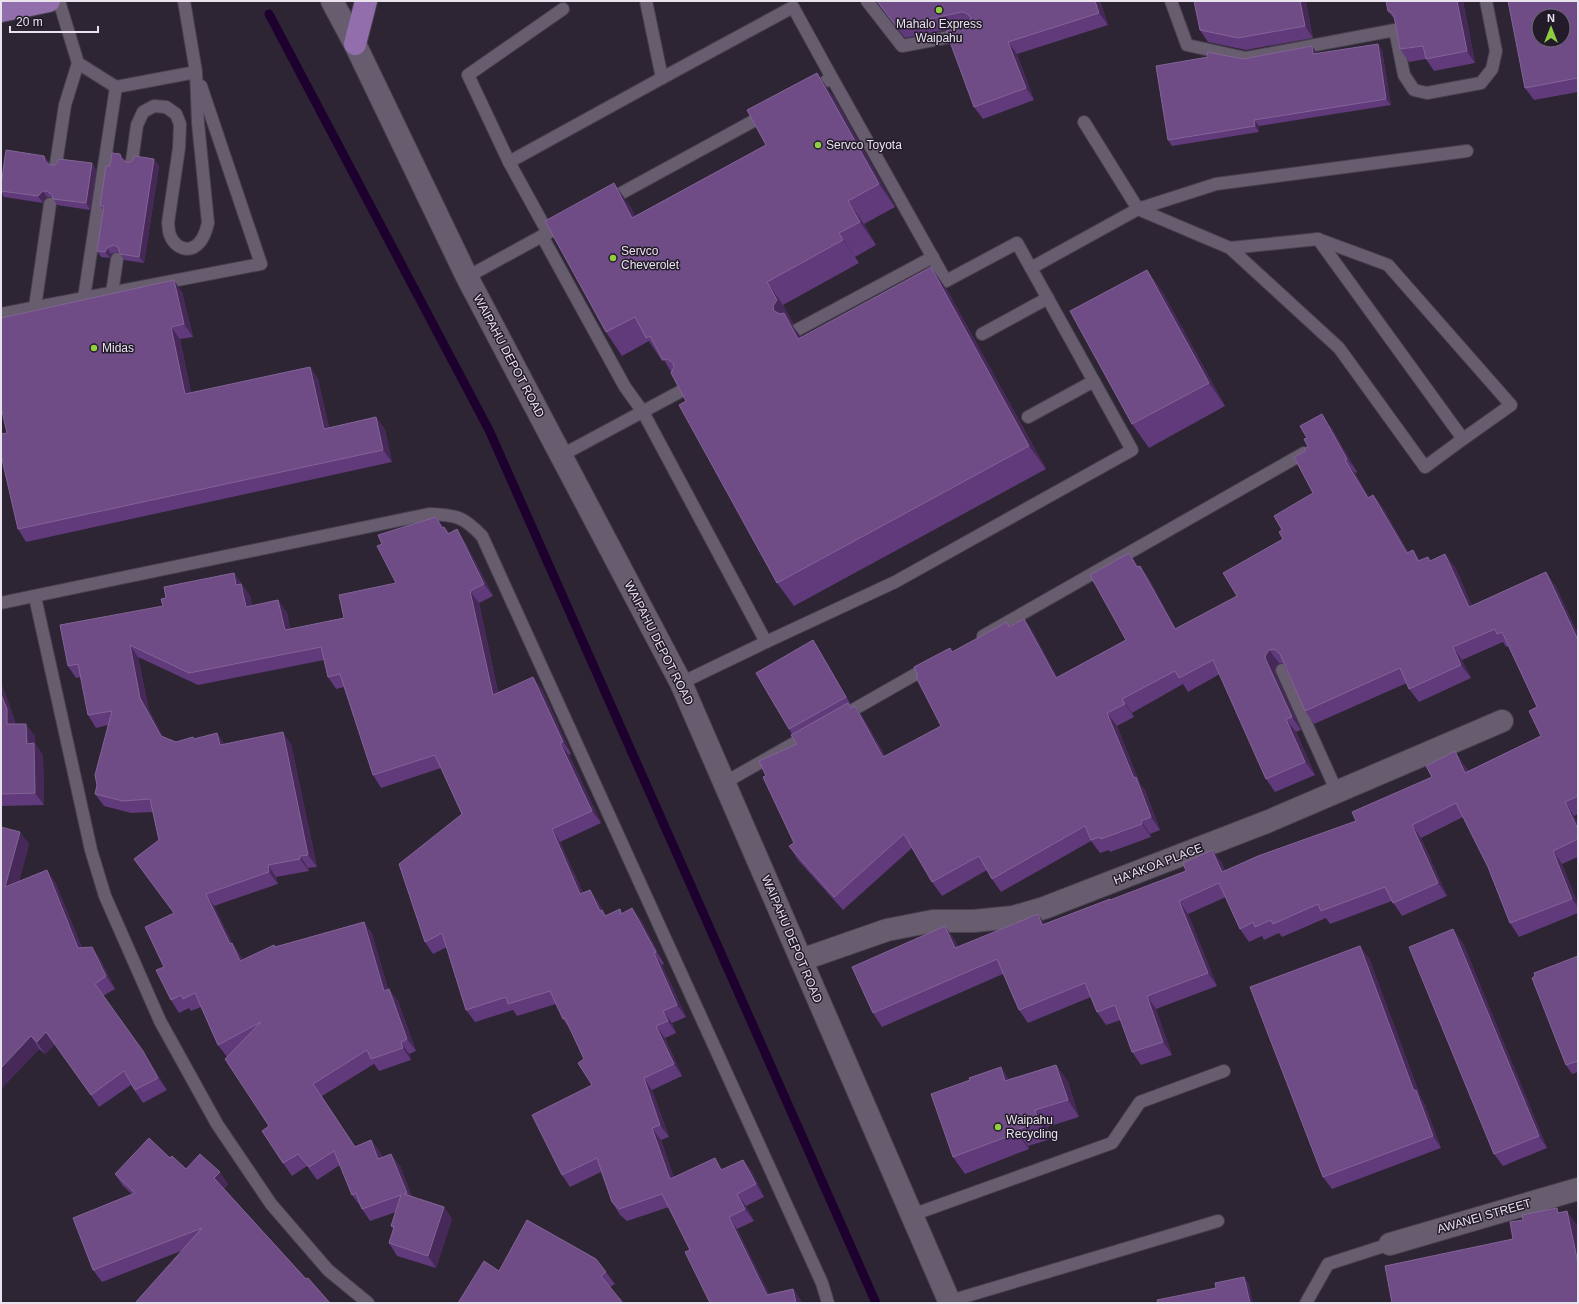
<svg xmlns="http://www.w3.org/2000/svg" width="1579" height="1304" font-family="Arial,sans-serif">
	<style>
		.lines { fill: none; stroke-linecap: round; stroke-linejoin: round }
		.stream { stroke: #1e002f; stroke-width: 9 }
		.service-casing { stroke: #48404e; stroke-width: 14 }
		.minor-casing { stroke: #48404e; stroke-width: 24 }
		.primary-casing { stroke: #48404e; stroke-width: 24 }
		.service { stroke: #675d6f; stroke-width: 12 }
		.minor { stroke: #675d6f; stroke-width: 22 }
		.primary { stroke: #936ead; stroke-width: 22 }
		.wall { fill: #603a7a }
		.shaded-wall { fill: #462959 }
		.building { fill: #6f4c86; stroke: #826496; fill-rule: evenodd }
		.poi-dot { fill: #90cd40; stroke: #231b2a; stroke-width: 1.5 }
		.labels { text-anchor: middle; stroke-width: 3; stroke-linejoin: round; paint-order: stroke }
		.poi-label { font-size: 12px; fill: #e9e3ee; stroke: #231b2a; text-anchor: start }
		.street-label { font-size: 12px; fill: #e9e3ee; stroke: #231b2a }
	</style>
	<rect width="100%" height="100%" fill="#2d2434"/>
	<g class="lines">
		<path class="stream" d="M269 14 489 430 876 1303"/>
		<defs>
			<g id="service">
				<path d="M59 1 78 63 116 87 196 72"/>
				<path d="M867 1 902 46 965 34"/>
				<path d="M1171 1 1187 45 1246 58 1395 30 1404 75 1414 90 1427 93 1481 83 1492 69 1496 51 1486 1"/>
				<path d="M662 78 793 7 832 78 826 81"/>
				<path d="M1084 122 1138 209 1216 184 1467 151"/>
				<path d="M132 161 137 125 143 112 154 106 166 107 176 114 180 124 179 148 168 223C169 227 168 231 170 235 175 248 189 254 199 243 205 237 206 230 208 223L198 123 196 72 184 1"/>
				<path d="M509 162 662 78 646 1"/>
				<path d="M56 164 65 105 78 63"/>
				<path d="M607 201 768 113"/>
				<path d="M548 233 509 162 468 75 563 9"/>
				<path d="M542 236 625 387 643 412 766 642 681 683"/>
				<path d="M1318 239 1388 265 1511 405 1463 439"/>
				<path d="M1031 268 1138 209 1230 248 1318 239 1463 439 1425 467 1339 348 1230 248"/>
				<path d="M467 277 564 224"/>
				<path d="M112 293 117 259"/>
				<path d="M84 298 116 87"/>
				<path d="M35 307 50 204"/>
				<path d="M1 314 261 264 201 86"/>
				<path d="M797 330 933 257"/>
				<path d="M982 334 1048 298"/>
				<path d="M1028 417 1094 381"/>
				<path d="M562 455 683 390"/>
				<path d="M35 597 91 850 105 896 160 1021 217 1124 271 1204 328 1270 368 1303"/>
				<path d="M1 603 429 514C456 515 463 516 482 536L822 1283 828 1303"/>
				<path d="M983 636 1304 453"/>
				<path d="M766 642 895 582 1132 450 1017 243 946 281 832 78"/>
				<path d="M1282 670 1337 792"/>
				<path d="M844 715 930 666"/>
				<path d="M724 783 810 734"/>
				<path d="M912 1215 1112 1143 1140 1102 1224 1071"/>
				<path d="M950 1301 1218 1221"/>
				<path d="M1306 1303 1328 1264 1390 1244"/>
			</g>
			<g id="minor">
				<path d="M332 1 355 44 467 277 681 683 950 1303"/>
				<path d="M801 960 887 930 933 921H974L1013 917 1044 908 1269 821 1502 721"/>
				<path d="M1390 1244 1578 1189"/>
			</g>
			<g id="primary">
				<path d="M1 11 49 1"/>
				<path d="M355 44 366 1"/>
			</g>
		</defs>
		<use href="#service" class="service-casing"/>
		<use href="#minor" class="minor-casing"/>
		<use href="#primary" class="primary-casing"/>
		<use href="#service" class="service"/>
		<use href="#minor" class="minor"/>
		<use href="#primary" class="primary"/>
	</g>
	<g class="wall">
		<path d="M876 1H1100L1108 25 1017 54 1034 100 983 119 974 107 969 25 905 38Z"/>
		<path d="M1194 1H1314L1306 2 1313 38 1246 50 1208 42 1200 30Z"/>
		<path d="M1386 1H1463L1475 63 1434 71 1426 59 1409 62 1400 49 1395 20 1388 11Z"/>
		<path d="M1578 1V92L1534 100 1525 88Z"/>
		<path d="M1312 46 1316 53 1382 50 1391 105 1259 126V132L1172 146 1168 140 1243 59Z"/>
		<path d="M833 96 895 207 864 224 876 245 855 257 859 263 783 305 793 323 792 325 801 338 931 267 947 290 1046 469 794 606 777 583 671 372 664 360 662 361 649 341 622 356 606 332 630 206 635 216 766 145Z"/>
		<path d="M120 154 125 161 126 162 154 159 159 166 144 263 124 260 119 252H118L111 254 110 258 101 257 97 251 103 210 100 206 110 166Z"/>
		<path d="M44 156 49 162V164L50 165 92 163 96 170 90 210 57 205 53 198 51 197H47L43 203 4 197 1 192V191Z"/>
		<path d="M1147 270 1163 293 1225 406 1149 448 1132 424Z"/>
		<path d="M182 292 193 337 180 339 191 393 310 367 318 379 329 428 376 417 385 430 392 462 26 542 18 529 7 433Z"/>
		<path d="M1331 427 1357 472 1355 473 1369 498 1373 495 1383 508 1408 552 1413 550 1420 560 1430 561 1455 567 1472 606 1555 585 1578 634V814L1574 816 1578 823V857L1562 864 1578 904V913L1519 937 1510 923 1488 867 1463 817 1421 838 1447 896 1402 916 1392 901 1330 924 1326 918 1282 937 1279 933 1264 940 1262 936 1249 942 1240 929 1226 897 1188 914 1217 986 1156 1009 1172 1055 1141 1065 1132 1052 1121 1020 1106 1025 1097 1012 1091 997 1028 1023 1019 1010 1003 974 882 1027 873 1013 945 926 954 939 958 947 1045 924 1110 899 1111 900 1186 871 1212 850 1222 863 1225 871 1356 821 1464 765 1468 771 1541 736 1537 707 1509 646 1506 647 1503 642 1462 660 1471 678 1419 702 1409 689 1407 683 1314 724 1305 711 1283 663H1279L1275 669V673L1301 730 1296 732 1315 775 1275 792 1266 779 1220 674 1188 692 1183 684 1132 713 1134 717 1117 726 1140 784 1145 790 1160 830 1150 834 1151 837 1110 852 1109 850 1100 853 1091 841 1001 892 992 879 987 870 942 896 932 882 912 848 843 910 798 860 789 846 794 843 766 776 797 744 792 734 789 729 813 640 817 646 850 703H849L852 708 855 706 864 719 885 756 941 726 953 652 1009 626 1024 619 1033 632 1057 677 1126 640 1138 567 1149 579 1176 629 1237 596 1283 539 1282 530 1313 493 1305 451 1308 447Z"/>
		<path d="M436 517 443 527H444L449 533 465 542 493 596 479 603 498 692 542 689 571 754 569 755 601 823 560 842 583 893 590 890 598 902 603 911 606 916 620 909 622 913 641 920 664 964 662 965 686 1017 672 1023 676 1033 665 1038 682 1076 652 1090 669 1137 661 1140 674 1178 723 1169 743 1160 752 1172 764 1197 746 1206 754 1221 737 1229 769 1294 793 1289 801 1301 802 1303H710L690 1250 669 1207 627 1221 620 1215 612 1202 601 1172 570 1187 562 1175 592 1085 584 1059 571 1031 563 1019 556 1004 517 1016 513 1010 475 1022 466 1010 447 947 433 954 425 942 462 814 441 768 381 788 373 775 344 687 336 689 328 677 324 660 198 685 138 657 149 710 163 737 176 742 194 739 217 733 224 744H291L317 867 308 868 309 871 276 877 278 884 214 906 232 943 240 955 243 960 275 947 364 922 372 934 388 989 398 1001 416 1051 409 1054 411 1060 379 1071 374 1064 322 1096 355 1146 371 1140 380 1152 382 1157 400 1166 412 1197 444 1207 452 1219 436 1268 397 1256 389 1243 394 1229 391 1226 396 1212 370 1221 362 1209 361 1207 352 1195 340 1165 317 1180 307 1166 292 1176 283 1163 269 1126 227 1057 218 1045 201 1007 191 1011 189 1008 179 1013 171 1000 164 967 174 913 134 859 159 840 153 812 131 813 104 806 95 794 108 725 96 728 88 715 81 677 76 678 68 666 163 606 166 598 234 573 250 596 252 606 278 600 287 613 290 629 344 618 396 583Z"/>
		<path d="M1 683 15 721V724L35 736V744L43 755 44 805 1 806Z"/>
		<path d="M1 827 29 844 19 881 55 882 82 948 92 947 100 959 115 989 103 996 151 1064 167 1090 143 1103 131 1085 99 1107 55 1044 45 1054 39 1049 1 1089Z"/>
		<path d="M1462 941 1547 1148 1503 1166 1494 1154Z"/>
		<path d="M1578 956V1072L1572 1074 1566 1065Z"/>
		<path d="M1369 958 1421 1098 1424 1103 1441 1148 1332 1189 1323 1177Z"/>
		<path d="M1056 1065 1068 1082 1079 1117 1047 1127 1051 1139 1028 1146 1029 1149 965 1174 953 1157 1009 1079Z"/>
		<path d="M170 1158 186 1169 228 1184 224 1189 306 1279 330 1303 181 1251 102 1282 93 1270 132 1194 123 1186 115 1174Z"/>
		<path d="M499 1271 606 1272 615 1284 610 1287Z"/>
	</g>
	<g class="shaded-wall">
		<path d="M1095 1H1100L1108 25 1099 13Z"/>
		<path d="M1300 1H1305L1306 2 1313 38 1305 26Z"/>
		<path d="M1457 1H1463L1475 63 1467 51Z"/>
		<path d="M1008 42 1017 54 1034 100 1026 88Z"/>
		<path d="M1378 44 1382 50 1391 105 1386 99Z"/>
		<path d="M1312 46 1316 52 1318 60 1313 54Z"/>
		<path d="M817 73 833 96 895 207 879 184Z"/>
		<path d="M1254 120 1259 126V132L1255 126Z"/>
		<path d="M120 154 125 160V164L121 158Z"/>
		<path d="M44 156 49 162V167L45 161Z"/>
		<path d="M154 159 159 166 144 263 139 257Z"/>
		<path d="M92 163 96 170 90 210 86 203Z"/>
		<path d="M614 183 630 206 649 241 632 218Z"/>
		<path d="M43 191 47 197 43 203 38 196Z"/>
		<path d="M848 201 864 224 876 245 860 222Z"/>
		<path d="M839 233 859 263 843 240Z"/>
		<path d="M107 248 111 254 110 258 105 252Z"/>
		<path d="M931 267 947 290 1046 469 1029 446Z"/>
		<path d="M1147 270 1163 293 1225 406 1209 383Z"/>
		<path d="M174 280 182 292 193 337 184 324Z"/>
		<path d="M767 282 783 305 793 323 792 325 801 337 815 362 774 311Z"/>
		<path d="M171 327 180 339 194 406 185 394Z"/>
		<path d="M310 367 318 379 332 441 324 429Z"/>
		<path d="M1322 414 1331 427 1357 472 1347 459Z"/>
		<path d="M376 417 385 430 392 462 383 450Z"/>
		<path d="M1345 460 1355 473 1377 511 1368 498Z"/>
		<path d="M1373 495 1383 508 1416 566 1407 553Z"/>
		<path d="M436 517 445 529 442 528Z"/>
		<path d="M457 529 465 542 493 596 484 584Z"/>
		<path d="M1413 550 1422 563 1418 561Z"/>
		<path d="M1129 553 1138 566 1146 581 1137 567Z"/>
		<path d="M1445 554 1455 567 1478 620 1469 607Z"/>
		<path d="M1140 566 1149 579 1184 643 1175 629Z"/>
		<path d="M1546 572 1555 585 1578 634V640Z"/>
		<path d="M234 573 250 596 255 619 246 607 236 585Z"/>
		<path d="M470 591 479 603 501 707 493 695Z"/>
		<path d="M278 600 287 613 293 642 285 630Z"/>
		<path d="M1024 619 1033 632 1065 691 1056 678Z"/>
		<path d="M813 640 817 646 850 703 846 697Z"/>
		<path d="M130 645 138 657 149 710 169 748 161 736 140 698Z"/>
		<path d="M1453 647 1462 660 1471 678 1461 665Z"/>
		<path d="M1269 650 1279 663 1275 669V673L1301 730 1292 717 1266 660 1265 656Z"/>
		<path d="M533 677 542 689 571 754 563 742Z"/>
		<path d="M1 683 15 721V736L7 724 1 694Z"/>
		<path d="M1122 699 1132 713 1134 717 1125 704Z"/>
		<path d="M855 706 864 719 892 770 883 757Z"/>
		<path d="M1107 713 1117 726 1140 784 1145 790 1160 830 1151 817 1134 778Z"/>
		<path d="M1286 719 1296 732 1315 775 1305 762Z"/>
		<path d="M26 724 35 736V744L43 755 44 805 35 793 27 744Z"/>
		<path d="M283 732 291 744 317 867 308 855Z"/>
		<path d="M217 733 225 746 220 745Z"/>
		<path d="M560 743 569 755 601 823 592 811Z"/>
		<path d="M1455 751 1464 765 1474 786 1465 773Z"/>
		<path d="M1565 802 1574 816 1578 823V829Z"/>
		<path d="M1141 821 1150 834 1151 837 1142 824Z"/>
		<path d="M1412 825 1421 838 1447 896 1438 883Z"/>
		<path d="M552 829 560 842 589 906 580 894Z"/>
		<path d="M20 832 29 844 14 899 5 887Z"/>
		<path d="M1212 850 1222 863 1231 885 1222 872Z"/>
		<path d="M1553 851 1562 864 1578 904V907L1572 899Z"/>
		<path d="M300 856 308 868 309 871 300 859Z"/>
		<path d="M268 865 276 877 278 884 269 872Z"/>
		<path d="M47 870 55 882 87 961 78 948Z"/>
		<path d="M590 890 598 902 603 911 611 922 600 911Z"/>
		<path d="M206 894 214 906 238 956 230 944Z"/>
		<path d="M1179 901 1188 914 1217 986 1208 973Z"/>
		<path d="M632 908 641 920 664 964 656 952Z"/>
		<path d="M1038 914 1047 927 1042 925Z"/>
		<path d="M364 922 372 934 392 1003 384 991Z"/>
		<path d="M945 926 954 939 964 961 955 948Z"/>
		<path d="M1453 929 1462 941 1547 1148 1539 1136Z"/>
		<path d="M232 943 240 955 249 973 240 961Z"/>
		<path d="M1360 946 1369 958 1421 1098 1424 1103 1441 1148 1433 1136 1414 1091Z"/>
		<path d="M92 947 100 959 115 989 106 976Z"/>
		<path d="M654 953 662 965 686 1017 677 1005Z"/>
		<path d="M389 989 398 1001 416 1051 407 1039Z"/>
		<path d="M1147 996 1156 1009 1172 1055 1163 1042Z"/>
		<path d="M663 1011 672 1023 676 1033 668 1021Z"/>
		<path d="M656 1026 665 1038 682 1076 674 1064Z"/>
		<path d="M46 1032 55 1044 45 1054 37 1042Z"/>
		<path d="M31 1036 39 1049 1 1089V1068Z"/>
		<path d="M401 1042 409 1054 411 1060 403 1048Z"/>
		<path d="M143 1051 167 1090 158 1078Z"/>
		<path d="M1056 1065 1068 1082 1079 1117 1068 1100Z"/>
		<path d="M1001 1067 1012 1084 1005 1081Z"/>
		<path d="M644 1078 652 1090 669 1137 660 1125Z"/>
		<path d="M1035 1110 1047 1127 1051 1139 1039 1122Z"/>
		<path d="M652 1128 661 1140 679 1192 670 1179Z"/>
		<path d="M1016 1130 1028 1146 1029 1149 1017 1133Z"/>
		<path d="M371 1140 380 1152 387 1171 378 1159Z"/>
		<path d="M391 1154 400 1166 415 1205 407 1193Z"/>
		<path d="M715 1158 723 1170H721Z"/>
		<path d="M743 1160 752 1172 764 1197 756 1184Z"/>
		<path d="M220 1172 228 1184 223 1190 214 1178Z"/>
		<path d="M737 1194 746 1206 754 1221 745 1209Z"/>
		<path d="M444 1207 452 1219 436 1268 428 1256Z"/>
		<path d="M1567 1211 1577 1225 1578 1228V1263Z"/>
		<path d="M729 1217 737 1229 774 1303 767 1295Z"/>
		<path d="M1244 1277 1249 1284 1253 1303H1250Z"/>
		<path d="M793 1289 801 1301 802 1303H796Z"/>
	</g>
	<g class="building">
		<path d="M877 1H1095L1099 13 1008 42 1026 88 974 107 946 31 969 25 971 18 966 13 962 12 896 26Z"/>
		<path d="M1194 1H1300L1305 26 1238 38 1200 30Z"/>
		<path d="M1386 1H1457L1467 51 1426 59 1423 46 1400 49 1394 16 1392 13 1388 11Z"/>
		<path d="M1508 1H1578V78L1525 88ZM1539 16H1563V40H1539Z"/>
		<path d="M1378 44 1386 99 1254 120 1255 126 1168 140 1156 66 1208 57 1207 52 1243 59 1312 46 1313 54Z"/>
		<path d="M817 73 879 184 848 201 860 222 839 233 843 240 767 282 777 300 773 306 774 311 780 314 784 313 798 339 931 267 1029 446 777 583 679 405 686 401 671 373 674 367 673 363 667 359 663 360 650 336 646 338 635 317 606 332 545 221 614 183 632 218 766 145 747 110Z"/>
		<path d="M6 150 44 156 45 161 50 165H55L59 159 92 163 86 203 53 199 52 195 47 191H43L38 196 1 191V185Z"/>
		<path d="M112 153 120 154 121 158 126 162H131L135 156 154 159 139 257 120 254 118 247 113 245 107 248 105 252 97 251 104 206H100L106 166H110Z"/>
		<path d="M1147 270 1209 383 1132 424 1070 311Z"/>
		<path d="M174 280 184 324 171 327 185 394 310 367 324 429 376 417 383 450 18 529 1 455V434L7 433 1 407V318Z"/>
		<path d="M1322 414 1347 459 1345 460 1368 498 1373 495 1407 553 1413 550 1418 561 1428 557 1430 561 1445 554 1469 607 1546 572 1578 640V796L1565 802 1578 829V839L1553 851 1572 899 1510 923 1488 867 1456 803 1412 825 1438 883 1393 903 1385 887 1321 911 1318 904 1273 924 1271 920 1255 927 1253 922 1240 929 1219 883 1179 901 1208 973 1147 996 1163 1042 1132 1052 1115 1005 1097 1012 1085 983 1019 1010 997 959 873 1013 852 967 945 926 955 948 1038 914 1042 925 1110 899V900L1186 871 1183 863 1212 850 1222 872 1258 856 1356 821 1352 812 1432 777 1426 766 1455 751 1465 773 1541 736 1529 711 1537 707 1502 632 1497 634 1495 629 1453 647 1461 665 1409 689 1400 668 1305 711 1280 654 1274 649 1269 650 1265 656 1266 660 1292 717 1286 719 1305 762 1266 779 1213 660 1179 678 1175 671 1122 699 1125 704 1107 713 1134 778 1136 777 1151 817 1141 821 1142 824 1101 839 1100 837 1091 840 1085 826 992 879 979 856 932 882 904 834 834 897 789 846 794 843 763 777 766 776 759 761 797 744 791 735 848 703 851 708 855 706 883 757 941 726 916 677 918 676 914 667 950 648 952 652 1007 622 1009 627 1024 619 1056 678 1126 640 1090 575 1129 553 1137 567 1140 566 1175 629 1237 596 1223 573 1283 539 1279 532 1282 530 1274 516 1313 493 1294 457 1305 451 1304 449 1308 447 1304 439 1307 438 1300 426Z"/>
		<path d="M436 517 442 528 444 527 448 534 457 529 484 584 470 591 493 695 533 677 563 742 560 743 592 811 552 829 580 894 590 890 600 911 602 910 605 916 620 909 621 914 632 908 656 952 654 953 677 1005 663 1011 668 1021 656 1026 674 1064 644 1078 660 1125 652 1128 670 1179 715 1158 721 1170 743 1160 756 1184 737 1194 745 1209 729 1217 767 1295 793 1289 796 1303H710L685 1252 690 1250 662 1194 619 1209 612 1202 597 1158 562 1175 532 1115 592 1085 578 1063 584 1059 565 1018 563 1019 550 991 508 1004 506 997 466 1010 442 933 425 942 399 864 462 814 435 755 373 775 340 674 328 677 321 647 189 673 130 645 140 698 161 736 176 742 193 737 194 739 217 733 220 745 283 732 308 855 300 856V859L268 865 269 872 206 894 230 944 232 943 240 961 274 945 275 947 364 922 384 991 389 989 407 1039 401 1042 403 1048 371 1059 367 1050 313 1084 355 1147 371 1140 378 1159 391 1154 407 1193 404 1194 444 1207 428 1256 389 1243 394 1227 391 1226 401 1195 362 1209 356 1193 352 1195 334 1151 309 1167 298 1154 283 1163 262 1131 269 1126 225 1059 261 1022 218 1045 195 993 183 999 181 995 171 1000 156 970 164 967 145 927 174 913 134 859 159 840 150 799 123 801 95 794 97 785 95 775 112 711 88 715 78 664 68 666 60 625 163 606 161 599 166 598 164 587 234 573 236 585 241 584 246 607 278 600 285 630 344 618 339 595 396 583 377 546 382 544 378 535Z"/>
		<path d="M813 640 846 697 789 729 756 673Z"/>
		<path d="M1 694 7 709V724H26L27 744 34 743 35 793 1 794Z"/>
		<path d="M1 827 20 832 5 887 47 870 78 948 92 947 106 976 95 984 143 1051 158 1078 135 1090 124 1071 91 1095 46 1032 37 1042 31 1036 1 1068Z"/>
		<path d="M1453 929 1539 1136 1494 1154 1409 947Z"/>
		<path d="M1360 946 1414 1091 1416 1090 1433 1136 1323 1177 1250 987Z"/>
		<path d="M1578 956V1061L1566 1065 1532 978 1535 976 1534 973Z"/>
		<path d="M1056 1065 1068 1100 1035 1110 1039 1122 1016 1130 1017 1133 953 1157 931 1094 970 1080 969 1078 1001 1067 1005 1081Z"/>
		<path d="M149 1138 170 1158 172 1156 186 1169 200 1154 220 1172 214 1178 306 1279 308 1278 330 1303H135L202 1228 93 1270 73 1218 135 1193 115 1174Z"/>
		<path d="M1557 1208 1558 1213 1567 1211 1578 1263V1303H1392L1385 1266 1513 1239 1510 1222 1523 1220 1522 1215Z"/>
		<path d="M527 1220 596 1259 606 1272 601 1276 623 1303H458L484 1261 499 1271Z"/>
		<path d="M1244 1277 1250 1303H1158L1157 1300 1216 1288 1215 1283Z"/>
	</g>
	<g class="poi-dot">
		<circle cx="939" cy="10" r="4"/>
		<circle cx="818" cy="145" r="4"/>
		<circle cx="613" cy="258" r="4"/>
		<circle cx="94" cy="348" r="4"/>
		<circle cx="998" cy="1127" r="4"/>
	</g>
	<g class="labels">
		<g class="poi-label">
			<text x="939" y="28" text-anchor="middle">Mahalo Express<tspan x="939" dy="14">Waipahu</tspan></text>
			<text x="826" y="149">Servco Toyota</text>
			<text x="621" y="255">Servco<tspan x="621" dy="14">Cheverolet</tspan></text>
			<text x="102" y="352">Midas</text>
			<text x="1006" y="1124">Waipahu<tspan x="1006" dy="14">Recycling</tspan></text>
		</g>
		<g class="street-label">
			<text transform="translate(509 356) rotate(62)" y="4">WAIPAHU DEPOT ROAD</text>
			<text transform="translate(659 643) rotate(63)" y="4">WAIPAHU DEPOT ROAD</text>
			<text transform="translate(1158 864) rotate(-21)" y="4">HA'AKOA PLACE</text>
			<text transform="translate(792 939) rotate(67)" y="4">WAIPAHU DEPOT ROAD</text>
			<text transform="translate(1484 1216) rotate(-16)" y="4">AWANEI STREET</text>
		</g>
	</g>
	<rect width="1579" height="1304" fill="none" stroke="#e9e3ee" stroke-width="4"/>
	<g transform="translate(1551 28)"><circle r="19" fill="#231b2a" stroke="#726b78"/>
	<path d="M0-3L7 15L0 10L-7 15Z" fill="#90cd40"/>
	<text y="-6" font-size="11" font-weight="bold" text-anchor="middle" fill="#e9e3ee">N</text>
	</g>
	<path d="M10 26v6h88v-6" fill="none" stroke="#e9e3ee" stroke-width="2"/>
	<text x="16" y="26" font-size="12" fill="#e9e3ee" stroke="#231b2a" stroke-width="3" paint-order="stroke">20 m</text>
</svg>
